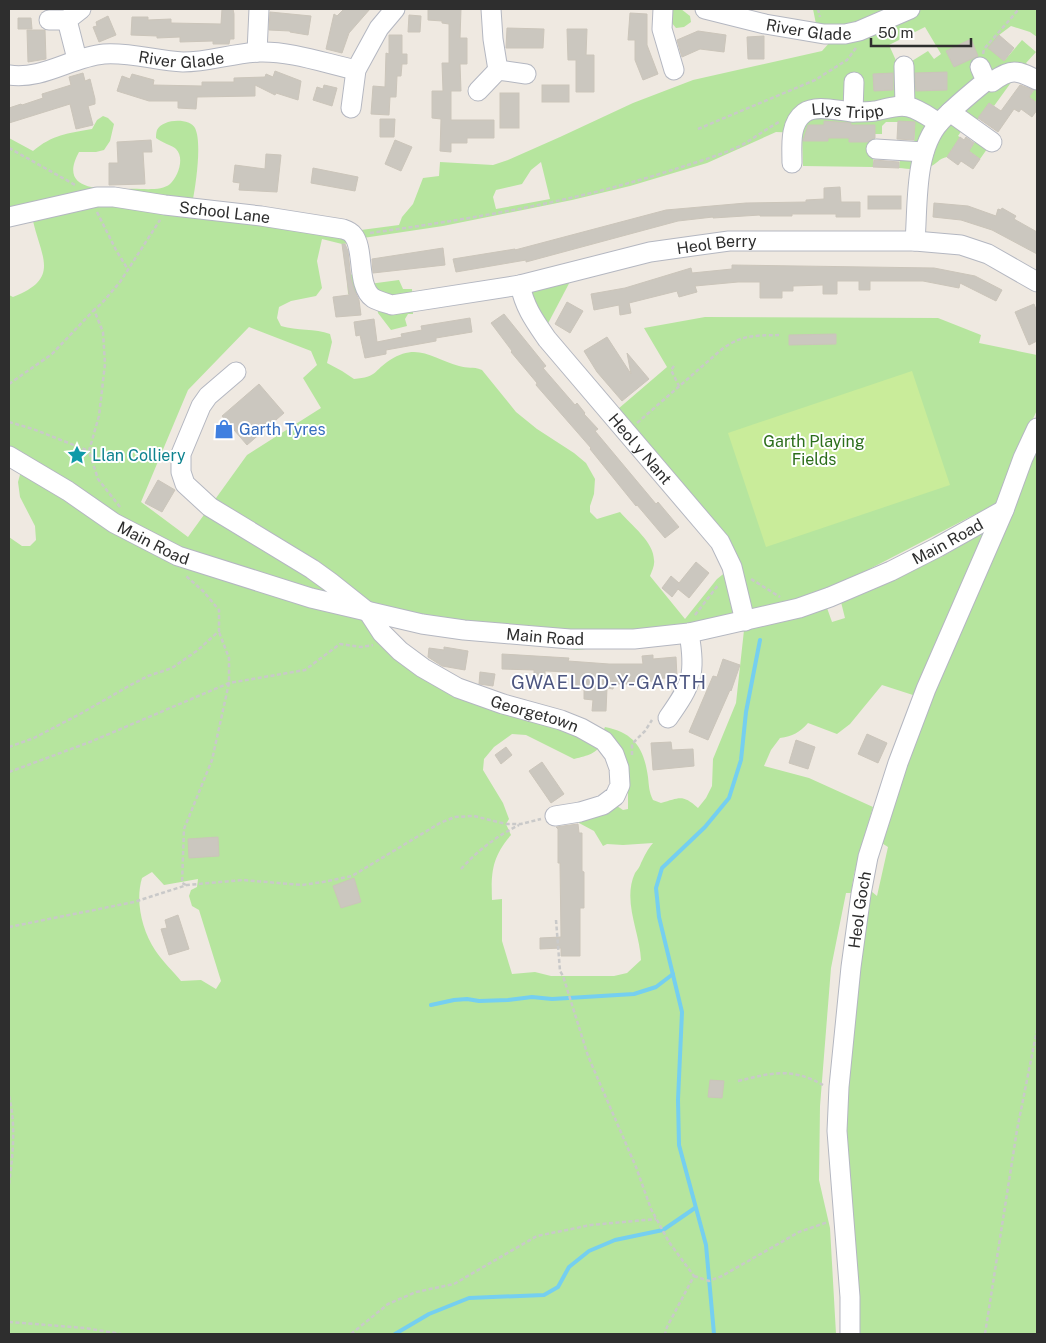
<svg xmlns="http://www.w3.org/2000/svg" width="1046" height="1343" font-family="'Public Sans',sans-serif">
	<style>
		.green { fill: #b6e59e; fill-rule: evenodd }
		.pitch { fill: #c9ec9a }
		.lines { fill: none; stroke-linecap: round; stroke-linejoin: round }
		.stream { stroke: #75cff0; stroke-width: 4 }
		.building { fill: #cbc7bf; stroke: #cbc5ba }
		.minor-casing { stroke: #b4b7c1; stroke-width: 21 }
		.path { stroke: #c9c9c9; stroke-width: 2.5; stroke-dasharray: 4 2.5; stroke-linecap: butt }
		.minor { stroke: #fff; stroke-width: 19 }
		.labels { text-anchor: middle; stroke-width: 4; stroke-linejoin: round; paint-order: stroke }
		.street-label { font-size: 16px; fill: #2e2e2e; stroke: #fff }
		.shop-label { font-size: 16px; fill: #366cbe; stroke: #fff; text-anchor: start }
		.park-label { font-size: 16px; fill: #2c6e1b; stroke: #fff }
		.culture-label { font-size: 16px; fill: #0d838f; stroke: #fff; text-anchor: start }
		.quarter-label { font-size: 19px; letter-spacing: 1px; fill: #4d5680; stroke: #fff }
	</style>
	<rect width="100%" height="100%" fill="#efe9e1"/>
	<g class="green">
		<path d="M674 9H681L690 16 691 22 684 27 676 28 671 22V12Z"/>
		<path d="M813 9H1037V37L1030 32 1011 26 999 35 989 48 1004 61 1022 40 1036 52 1026 63 1037 74V103L1029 97 1037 86 1015 77 994 106 989 103 975 123 992 142 980 159 969 151 978 137 964 127 958 136 960 137 947 157C939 158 936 165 929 167 920 170 908 169 899 168L900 157 914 144 915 122H886L882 126V134H875L873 167 803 166 802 133 776 132 707 163 630 186 572 200 443 226 363 238 369 284 399 280 403 289H412L413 314H408L405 319 407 326 391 330 378 313 377 305H370L358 293 348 294 347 275 357 274 353 243 342 244 322 239 317 261 322 288 316 296 291 301 279 307 277 318 281 326C297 331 315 328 330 334L332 342 327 363 342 371 354 379C378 377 373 371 390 360 418 342 433 359 459 366 468 369 472 366 482 370L516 412 537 429 574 453 586 463 595 479 594 494 590 506V512L597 519 620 512C631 525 654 542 654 560 655 565 652 571 650 576L685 619 717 579 732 567 618 409 667 367 644 328 705 317 938 318 981 335 979 343 1037 355V410L1017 454 999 502 856 576 791 603 827 608 832 622 845 618 841 602 943 556 989 529 916 696 882 685 850 724 837 734 808 723C799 733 793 736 780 738L771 750 764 766 809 778 873 807 854 874 851 893H846L831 968 820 1106 819 1180 830 1228 836 1334H9V537L22 546H30L36 540 35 526 20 497 18 482 23 464 9 456V295L13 297C60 279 42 259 33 221L9 225V138L33 151C52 135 68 133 92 129L97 120 103 116 108 118 114 124 110 141 104 150 96 152H79C57 192 103 189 128 189 140 188 161 192 170 184 178 177 185 158 176 149 173 146 161 142 156 138 156 136 156 133 157 130 162 119 189 117 195 128 202 142 196 183 193 199L361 230 399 225 402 217 413 204 423 178 439 176 440 162 493 165 508 160 560 137 633 103 693 80 822 51 830 42 816 24ZM925 27 941 54 934 59 928 51 904 66 898 65 889 45ZM541 162 550 199 496 209 493 197 496 190 522 184 531 170ZM249 327 311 351 317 365 303 378 321 408 247 455 188 537 141 502 188 390ZM371 613 527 636 563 648 577 650 586 649 595 639 745 621 736 703 713 759 712 786 706 798 698 808C682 794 680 798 661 803L653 800C649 792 649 786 648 777 644 749 635 733 605 727L603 731 628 786V809L623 810 617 806 579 818V823L594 831 603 846 607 844 623 845 653 843C647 850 645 855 641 863 640 867 637 870 635 873 622 901 640 932 641 960L627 973 614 976H551L535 972 512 974 502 941V899L492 900C491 872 492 857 511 835L506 824 509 819 503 803 483 770 484 759 494 747 512 734 526 735 574 759C589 755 595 755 604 741L481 689 443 671 386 632ZM152 872 164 885 198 879 197 887 191 890 189 896 192 906 199 910 221 981 216 989 201 980 181 981C173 971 162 961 155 950 142 930 135 901 142 878Z"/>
		<path d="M575 272 543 333 520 285Z"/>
		<path d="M1037 433V1334H853L841 1140 866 887 877 896 888 847 877 840 893 783Z"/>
	</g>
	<path class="pitch" d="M912 371 950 485 766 547 728 433Z"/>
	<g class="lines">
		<g class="stream">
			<path d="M431 1005 454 1000 467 999 479 1001 508 1000 532 997 552 999 634 994 656 987 673 974"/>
			<path d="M395 1334 429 1314 469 1298 544 1295 558 1287 569 1267 589 1251 615 1240 663 1230 695 1208"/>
			<path d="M714 1334 706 1245 679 1145 678 1100 682 1012 659 917 656 888 662 868 705 827 729 798 741 760 746 712 760 640"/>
		</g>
	</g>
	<g class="building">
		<path d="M222 9H233L234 14V39H230L229 44H213V41L180 42V37L157 38V36L131 35 132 17H148V20L171 19V23L221 24Z"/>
		<path d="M344 9H370L349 33 342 53 326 49 334 14 337 16Z"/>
		<path d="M428 9H461L460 38H467V64H460L461 91H451V120H494V138H467V143H451V152L440 151 441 119 432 118V91H443L442 63H449V24L442 23V21L428 20Z"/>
		<path d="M270 12 311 16 308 35 290 32V31L269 30Z"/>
		<path d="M630 13 647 14V45L658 74 643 80 635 60V40H628Z"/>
		<path d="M409 15 421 16 420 32H408Z"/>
		<path d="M108 16 116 35 99 42 93 27 97 26 96 22Z"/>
		<path d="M18 18H31L32 29H18Z"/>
		<path d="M507 28 544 29 543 48H506Z"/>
		<path d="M567 29H587L586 55H594V92H576V60H568Z"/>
		<path d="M27 30H45L46 59 28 62Z"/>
		<path d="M698 31 726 35 724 52 700 49 682 57 677 40Z"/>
		<path d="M389 35H402V54H407V64H402L401 76H397L396 97H390L389 115 371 114 373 86 385 87 386 53 389 54Z"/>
		<path d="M999 35 1014 48 1004 61 988 48Z"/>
		<path d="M764 36V59H748L747 37Z"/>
		<path d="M971 39 978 56 954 67 946 51Z"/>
		<path d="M275 71 301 81 298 100 276 93 275 95 255 85V96L197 97 196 109 178 108V101H149L117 91 122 76 130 79 132 74 154 80 153 85 202 86V82H234V78L265 77 266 74 273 77Z"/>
		<path d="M947 72V90L916 91 915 73Z"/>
		<path d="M83 73 85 81 90 79 95 99V104L88 106 93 125 76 129 70 104 9 123V108L21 104 22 105 43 98 42 94 71 85 69 77Z"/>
		<path d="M893 73V90L874 91 873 74Z"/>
		<path d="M324 85 337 88 332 106 313 100 317 87 323 89Z"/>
		<rect x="542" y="85" width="27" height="17"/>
		<path d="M1020 85 1034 90 1029 97 1037 103V110L1032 117 1021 109 1019 112 1014 109 998 132 978 118 989 103 1001 111Z"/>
		<rect x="500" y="93" width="19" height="35"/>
		<path d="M380 119H395L394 137H380Z"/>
		<path d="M824 121 851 123V125H875V138L867 142H849V138H828V141H803L808 125H824Z"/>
		<path d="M898 121 915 122 914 140 897 139Z"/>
		<path d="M960 137 964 140 966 137 974 143 969 151 980 159 973 169 961 161 958 165 947 157Z"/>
		<path d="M151 140 152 152H143L145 184 109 185V163H118L117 142Z"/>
		<path d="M395 140 412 147 401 171 385 164Z"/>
		<path d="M266 154 281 155 277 192 239 190 240 183 233 182 235 165 265 169Z"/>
		<path d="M874 160 899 162V168L873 167Z"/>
		<path d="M313 168 358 177 355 191 311 183Z"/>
		<path d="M840 187 841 202H860V217H836V214H792V216H760V215L713 218V217L678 221 526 262V260L456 272 453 259 515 249V250L666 210 746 203 806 202V200L824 199V188Z"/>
		<rect x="868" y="196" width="33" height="13"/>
		<path d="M934 203 968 206 996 216 998 209 1001 210 1002 208 1016 216 1014 219 1037 232V254L992 230 961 220 933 217Z"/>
		<path d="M342 244H345L348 251 351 279 354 289 359 300 361 315 336 317 333 297 349 295Z"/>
		<path d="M443 248 445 265 373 273 372 259Z"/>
		<path d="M732 265 934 268 975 276 1002 290 996 301 960 283 959 288 923 281H870V290H859V281H837V294H823V285L793 286V291H782V298H760V282H738L695 286 697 292 679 297 677 291 629 303 631 313 620 315 619 305 594 310 591 294 625 288 691 268 692 273 732 269Z"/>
		<path d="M567 302 583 311 570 333 555 324Z"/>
		<path d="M1034 304 1037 312V341L1029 345 1015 312Z"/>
		<path d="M504 314 546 366 543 368 575 405 577 403 585 413 584 414 598 429 595 431 656 504 658 502 679 527 665 538 637 505 636 506 590 449 591 448 536 385 537 383 511 352 512 351 491 323Z"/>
		<path d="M470 318 472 332 436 338V341L386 350V354L365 358 360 335 356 336 354 322 374 319 377 342 402 337 401 334 422 330 421 326Z"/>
		<path d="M836 334V344L789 345V335Z"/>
		<path d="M607 337 631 374 627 353 649 379 622 401 597 372 584 351Z"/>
		<path d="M259 384 284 413 247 445 222 416Z"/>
		<path d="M158 480 175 490 162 512 145 503Z"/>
		<path d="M696 562 709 573 689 598 678 589 672 597 662 588 671 576 679 583Z"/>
		<path d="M444 647 468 651 465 670 442 666 428 657 429 648 444 650Z"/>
		<path d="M502 654 569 658 568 661 609 664H643L642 656 653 655V659L676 657 677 677 654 679 655 681 639 682V684H614L613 689 607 688 606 711H592L593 700 584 699V687H570L571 672 545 671V678L534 677V670L502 669Z"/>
		<path d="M723 659 740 665 731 691 730 690 708 740 689 732 713 676 717 677Z"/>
		<path d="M480 672 495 674 493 686 479 684Z"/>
		<path d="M867 734 887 743 878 763 858 754Z"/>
		<path d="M796 740 815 747 808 769 789 763Z"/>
		<path d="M671 742 672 750 693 749 694 766 653 770 651 743Z"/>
		<path d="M506 747 512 755 501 764 495 755Z"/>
		<path d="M542 762 564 794 551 803 529 771Z"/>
		<path d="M578 824 579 833H582V871L584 872V908H580V956H561V948L540 949V938L561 937 560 863H558V829L556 827Z"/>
		<path d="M218 837 219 856 189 858 188 839Z"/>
		<path d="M354 878 361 902 341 908 333 886Z"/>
		<path d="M178 915 189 949 169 955 161 929 167 928 165 920Z"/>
		<path d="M710 1080 724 1081 722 1098 708 1097Z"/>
	</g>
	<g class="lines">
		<defs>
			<g id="minor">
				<path d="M491 9 493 39 498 70"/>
				<path d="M663 9 662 29 674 70"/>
				<path id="s1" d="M705 9 765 24 824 34H845L859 31 910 9"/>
				<path d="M49 20H67"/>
				<path d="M257 52 259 9"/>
				<path d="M77 59 67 20 81 9"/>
				<path d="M904 66 905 106"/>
				<path id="s2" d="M9 75C43 80 71 57 104 54 131 52 157 61 183 62 209 62 233 53 259 52 291 51 324 63 356 70"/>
				<path d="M992 82C1011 68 1017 70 1037 80"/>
				<path d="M478 91 498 70 526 74"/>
				<path d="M351 108 356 70 379 28 395 9"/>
				<path d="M853 112 854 82"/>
				<path d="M950 112 992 142"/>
				<path d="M876 149 924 152"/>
				<path id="s3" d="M792 163C792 147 789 124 804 113 816 104 838 111 852 112 860 112 868 112 875 111 886 109 898 104 909 107 920 110 929 117 939 123"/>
				<path id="s4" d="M9 217 97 197H114L165 205 261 216 343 229C346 230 351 232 353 235 365 248 356 286 373 298 378 301 386 303 392 305L520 285 650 252 729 241H915L961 245 988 254 1037 282"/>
				<path d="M915 241C918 205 914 151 940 122 954 107 970 94 986 81L980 67"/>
				<path id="s5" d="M520 285C525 308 534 320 547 339L720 542 732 567 745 621"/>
				<path id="s6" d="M236 372 208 396 201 406 181 454V472L185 484 210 507 312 569 330 582 369 613 382 633 400 651 423 668 458 688 503 704 561 720 581 728 604 741 614 754 619 768 620 785 615 796 603 805 580 812 555 816"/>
				<path id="s7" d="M9 456 68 491 114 523 178 556 311 598 422 624 464 630 570 639H634L689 633 799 608 830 597 891 571 938 547 1004 510"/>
				<path d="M668 718C692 684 696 675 689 633"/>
				<path id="s8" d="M850 1334V1297L837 1131 839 1087 851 967 861 894 868 857 898 763 926 689 1004 510 1023 458 1037 428"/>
			</g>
		</defs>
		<use href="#minor" class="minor-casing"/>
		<g class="path">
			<path d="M818 9 820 17"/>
			<path d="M983 54 984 49 1019 9"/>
			<path d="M698 129 815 80 847 60 856 48"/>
			<path d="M9 148 77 186"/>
			<path d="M97 212 116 250 127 268"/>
			<path d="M370 233C471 219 574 202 672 170 694 163 718 156 740 146 753 139 766 129 779 122"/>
			<path d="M674 366 671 370 679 386"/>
			<path d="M9 384 52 354 94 310"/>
			<path d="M9 422 33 429 89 451"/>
			<path d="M637 423 722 349C744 334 753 336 779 335"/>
			<path d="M120 507 98 479 89 451 99 416 105 364 103 332 94 310 102 303 120 282 160 220"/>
			<path d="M751 579 780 597"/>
			<path d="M695 615 719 584"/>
			<path d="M9 747 34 738 80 714 127 687 148 676 172 668 198 650 219 631V610L204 592 186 576"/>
			<path d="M632 755V744L645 731 652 720"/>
			<path d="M9 772 90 742 229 683 305 670 340 644 361 647 373 645"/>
			<path d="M461 869C478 850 497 836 519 825"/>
			<path d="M186 885 182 883 184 829 212 760 229 683V658L219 632"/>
			<path d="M556 920 560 971 563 976 588 1056 636 1167 651 1209 669 1242 694 1276 667 1327 665 1334"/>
			<path d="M9 927 134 902 187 885 243 880 302 885 323 882 352 876 440 823 455 817 474 816 506 824H521L541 819"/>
			<path d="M738 1081C772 1073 791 1067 823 1085"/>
			<path d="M9 1096C16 1125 13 1154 9 1184"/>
			<path d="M694 1276 709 1281 722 1276 799 1232 828 1222"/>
			<path d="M9 1322 85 1328 121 1334"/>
			<path d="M351 1334 388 1304 416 1292 454 1284 537 1236 591 1225 656 1219"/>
			<path d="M985 1334 1017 1130 1037 1030"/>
		</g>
		<use href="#minor" class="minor"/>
	</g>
	<defs>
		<symbol id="shop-bare" viewBox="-9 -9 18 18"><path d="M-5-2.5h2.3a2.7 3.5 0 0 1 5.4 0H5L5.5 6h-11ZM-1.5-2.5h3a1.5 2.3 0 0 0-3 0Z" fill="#3f7fe0" stroke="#fff" stroke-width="2.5" paint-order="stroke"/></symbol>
		<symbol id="sight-bare" viewBox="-9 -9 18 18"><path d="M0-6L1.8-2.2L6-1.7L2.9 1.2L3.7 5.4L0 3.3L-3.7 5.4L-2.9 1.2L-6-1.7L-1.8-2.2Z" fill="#0f9aa8" stroke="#fff" stroke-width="2.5" paint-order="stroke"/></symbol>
	</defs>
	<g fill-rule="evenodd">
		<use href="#shop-bare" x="210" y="415" width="28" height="28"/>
		<use href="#sight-bare" x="63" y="441" width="28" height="28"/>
	</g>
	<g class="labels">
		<g class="street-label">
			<text dy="6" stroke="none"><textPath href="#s1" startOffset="106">River Glade</textPath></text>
			<text dy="6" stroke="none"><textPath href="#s2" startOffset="176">River Glade</textPath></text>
			<text dy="6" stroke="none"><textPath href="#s3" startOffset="98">Llys Tripp</textPath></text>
			<text dy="6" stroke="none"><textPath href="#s4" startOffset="219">School Lane</textPath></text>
			<text dy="6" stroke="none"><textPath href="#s4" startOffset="769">Heol Berry</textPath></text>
			<text dy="6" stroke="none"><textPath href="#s5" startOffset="205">Heol y Nant</textPath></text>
			<text dy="6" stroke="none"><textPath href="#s7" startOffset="169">Main Road</textPath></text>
			<text dy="6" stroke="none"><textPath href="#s7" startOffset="994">Main Road</textPath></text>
			<text dy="6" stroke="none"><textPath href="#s7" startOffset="574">Main Road</textPath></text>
			<text dy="6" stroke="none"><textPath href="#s6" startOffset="556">Georgetown</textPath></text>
			<text dy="6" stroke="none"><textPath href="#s8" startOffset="426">Heol Goch</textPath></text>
		</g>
		<g class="shop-label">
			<text x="239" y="435">Garth Tyres</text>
		</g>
		<g class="park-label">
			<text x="814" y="447">Garth Playing<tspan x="814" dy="18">Fields</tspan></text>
		</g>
		<g class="culture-label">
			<text x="92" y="461">Llan Colliery</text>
		</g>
		<g class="quarter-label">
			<text x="609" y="689">GWAELOD-Y-GARTH</text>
		</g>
	</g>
	<rect width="1046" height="1343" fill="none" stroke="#2e2e2e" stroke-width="20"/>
	<path d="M871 38v8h100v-8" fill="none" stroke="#2e2e2e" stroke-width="2.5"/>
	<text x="878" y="38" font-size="15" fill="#2e2e2e" stroke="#ffffff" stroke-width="4" paint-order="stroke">50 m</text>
</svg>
